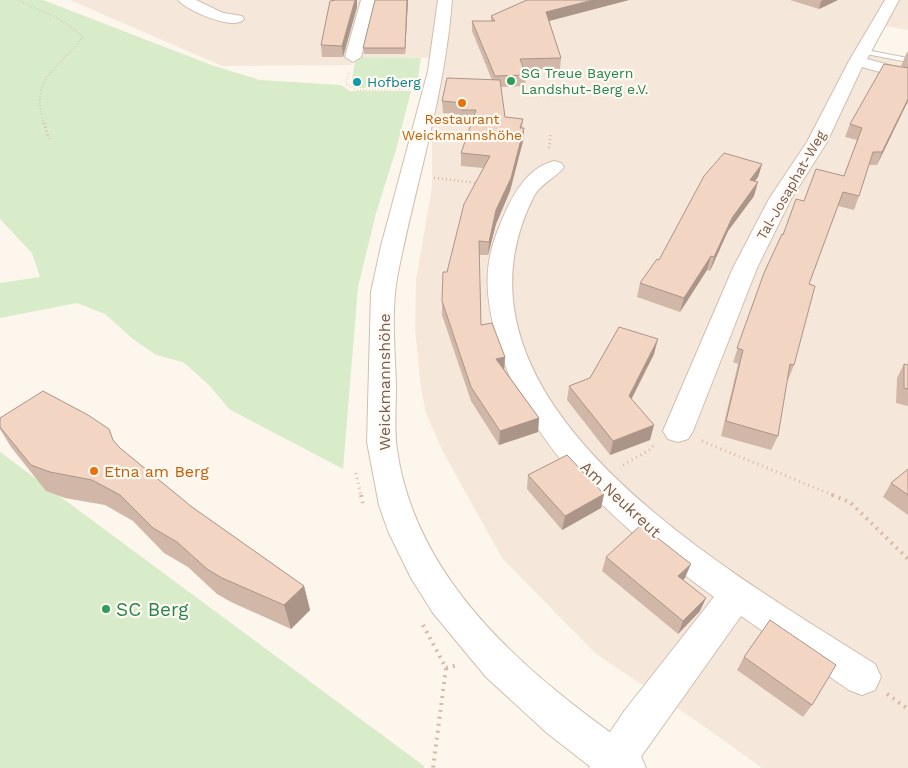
<svg xmlns="http://www.w3.org/2000/svg" width="908" height="768" font-family="'Work Sans',sans-serif">
	<style>
		.residential { fill: #f5e8da }
		.green { fill: #d8ecc9 }
		.lines { fill: none; stroke-linecap: round; stroke-linejoin: round }
		.service-casing { stroke: #d1beb0; stroke-width: 2 }
		.minor-casing { stroke: #d1beb0; stroke-width: 2 }
		.tertiary-casing { stroke: #d1beb0; stroke-width: 2 }
		.path-far3 { stroke: #d9b8a5; stroke-width: 2; stroke-dasharray: 0.5 2.5; stroke-linecap: butt }
		.path-far2 { stroke: #d9b8a5; stroke-width: 2.5; stroke-dasharray: 1 3; stroke-linecap: butt }
		.path-far1 { stroke: #d9b8a5; stroke-width: 3; stroke-dasharray: 1 4; stroke-linecap: butt }
		.path { stroke: #d9b8a5; stroke-width: 4; stroke-dasharray: 2 5; stroke-linecap: butt }
		.service { fill: #fff; fill-rule: evenodd }
		.minor { fill: #fff; fill-rule: evenodd }
		.tertiary { fill: #fff; fill-rule: evenodd }
		.wall { fill: #d1b7a8 }
		.shaded-wall { fill: #aa9588 }
		.building { fill: #f3d5c3; stroke: #aa9588 }
		.leisure-dot { fill: #2e9e5b; stroke: #fffaf3; stroke-width: 2 }
		.culture-dot { fill: #0f9aa8; stroke: #fffaf3; stroke-width: 2 }
		.food-dot { fill: #e8710a; stroke: #fffaf3; stroke-width: 2 }
		.labels { text-anchor: middle; stroke-width: 4.5; stroke-linejoin: round; paint-order: stroke }
		.far-leisure-label { font-size: 14px; fill: #27864d; stroke: #fffaf3; text-anchor: start }
		.far-culture-label { font-size: 14px; fill: #0d838f; stroke: #fffaf3; text-anchor: start }
		.far-food-label { font-size: 14px; fill: #c56008; stroke: #fffaf3 }
		.far-street-label { font-size: 14px; fill: #7a5c4d; stroke: #fffaf3 }
		.street-label { font-size: 16px; fill: #7a5c4d; stroke: #fffaf3 }
		.food-label { font-size: 16px; fill: #c56008; stroke: #fffaf3; text-anchor: start }
		.near-leisure-label { font-size: 19px; fill: #27864d; stroke: #fffaf3; text-anchor: start }
	</style>
	<rect width="100%" height="100%" fill="#fdf6ec"/>
	<path class="residential" d="M70 0H908V30L879 25 864 50 908 62V768H762L698 722 596 654 502 558 442 450 426 413 421 388 415 330 416 280 432 186V99L440 58 354 57 351 65 222 66Z"/>
	<g class="green">
		<path d="M0 0H43L214 66 260 80 341 85 350 91H411L396 150 376 213 358 287 343 469 229 409 209 385 183 362 156 355 133 339 105 314 77 303 0 318V283L40 277 32 253 0 219Z"/>
		<path d="M356 57 421 58 417 84 415 87 355 88 351 84Z"/>
		<path d="M0 452 424 766V768H0Z"/>
	</g>
	<g class="lines">
		<defs>
			<path id="service" d="M861 49 908 58V62L861 53Z"/>
			<g id="minor">
				<path d="M178 0H196L223 13 242 16 244 19C235 32 186 10 178 0Z"/>
				<path d="M361 0H375L361 57 353 62 345 57Z"/>
				<path d="M885 0H899L867 59 908 70V80L862 67 827 142 791 199 757 268 693 431 688 439 678 442 668 439 663 431 733 268 769 199 807 142 849 61Z"/>
				<path d="M554 161 561 163 564 167C556 178 541 183 534 196 428 404 734 574 875 664L881 677 875 690 862 695 849 690 741 616 633 768H589L595 754 625 710 714 597C622 529 520 445 494 328 485 290 484 262 500 225 510 200 525 168 554 161Z"/>
			</g>
			<path id="tertiary" d="M438 0H452C445 95 415 185 397 278 391 314 395 350 396 386 396 407 394 429 397 450 417 587 534 679 640 754L646 768H592L547 733 486 677 433 613 411 578 388 531 379 505 367 442 371 292 381 246 428 71Z"/>
		</defs>
		<use href="#service" class="service-casing"/>
		<use href="#minor" class="minor-casing"/>
		<use href="#tertiary" class="tertiary-casing"/>
		<g class="path-far3">
			<path d="M18 0 61 20 83 36C59 72 29 73 44 125"/>
			<path d="M349 73 346 84 357 90 409 89"/>
		</g>
		<g class="path-far2">
			<path d="M44 123 49 139"/>
			<path d="M549 148 551 132"/>
			<path d="M434 178 478 183"/>
		</g>
		<g class="path-far1">
			<path d="M702 441 835 496"/>
			<path d="M623 465 651 449 654 444"/>
			<path d="M356 473 361 496"/>
		</g>
		<g class="path">
			<path d="M361 495 363 503"/>
			<path d="M832 495 850 502 908 559"/>
			<path d="M423 625 446 668 433 768"/>
			<path d="M446 668 458 665"/>
			<path d="M887 694 908 709"/>
		</g>
		<use href="#service" class="service"/>
		<use href="#minor" class="minor"/>
		<use href="#tertiary" class="tertiary"/>
	</g>
	<g class="wall">
		<path d="M336 0H357V7L343 57H322L321 45Z"/>
		<path d="M408 0 405 54H364L363 48Z"/>
		<path d="M527 0H629L549 21 561 58 560 69H524L526 75 525 86 501 87 505 117 523 119 522 128H524L523 141 510 191 496 224 488 255H479L481 325 505 357 504 369 539 418 538 432 499 445 471 401 442 315V301L447 272 483 168 461 166V153L472 122H462V115L443 113 442 101 492 80 472 31V21H491V16Z"/>
		<path d="M790 0H838L819 9Z"/>
		<path d="M908 51V104L907 103 877 165H869L859 196 854 210 838 206 809 284 794 365 788 380 787 379 778 436 771 450 721 436 738 364 733 362 764 273 783 235 804 201 844 176 857 140 845 137 850 124 907 68 901 66 906 54Z"/>
		<path d="M762 164 758 177 754 181V196L728 231 710 271 707 270 680 312 637 297 640 283Z"/>
		<path d="M654 354 631 399 650 440 610 455 567 400 569 386Z"/>
		<path d="M904 364 908 365V406L896 403 897 378Z"/>
		<path d="M0 418 115 442 120 448 192 507 304 586 310 610 291 629 231 602 217 594 188 567 164 553 133 521 105 505 65 498 46 491 11 447 0 429Z"/>
		<path d="M908 469V515L883 497 891 483Z"/>
		<path d="M528 475 604 494 601 508 562 530 527 489Z"/>
		<path d="M606 557 685 578 683 580 700 611 678 634 602 571Z"/>
		<path d="M744 657 812 705 803 717 737 670Z"/>
	</g>
	<g class="shaded-wall">
		<path d="M355 0H357V7L343 57 342 46Z"/>
		<path d="M407 0H408L405 54V48Z"/>
		<path d="M593 0H629L545 22 546 12Z"/>
		<path d="M823 0H838L819 9 821 1Z"/>
		<path d="M908 99 907 103 877 165 882 152Z"/>
		<path d="M524 128 523 141 510 191 496 224 488 255 489 242 496 210Z"/>
		<path d="M762 164 758 177 746 193 750 180Z"/>
		<path d="M758 182 754 196 728 231 710 271 714 257 732 218Z"/>
		<path d="M711 256 707 270 680 312 684 298Z"/>
		<path d="M658 339 654 354 626 410 629 396Z"/>
		<path d="M505 357 504 372 496 359Z"/>
		<path d="M539 418 538 432 499 445 500 431Z"/>
		<path d="M654 425 650 440 610 455 613 441Z"/>
		<path d="M604 494 601 508 562 530 565 516Z"/>
		<path d="M691 564 685 578 673 590 678 576Z"/>
		<path d="M304 586 310 610 291 629 284 605Z"/>
		<path d="M706 598 700 611 678 634 683 621Z"/>
	</g>
	<g class="building">
		<path d="M336 0H355L342 46 321 45 330 1Z"/>
		<path d="M375 0H407L405 48H363Z"/>
		<path d="M527 0H593L546 12 561 58 520 59 526 75 495 76 472 21H495L491 16Z"/>
		<path d="M884 64 908 68V99L882 152H873L859 196 843 192 809 284 815 286 794 365 790 364 778 436 726 421 743 350 737 348 764 273 782 234 783 235 796 199 804 201 816 169 844 176 862 128 850 124Z"/>
		<path d="M447 78 500 80 505 117 523 119 520 128H524L511 178 496 210 489 242 479 241 481 325 492 323 505 357 496 359 539 418 500 431 471 387 442 301 443 272H447L464 204 490 156 461 153 476 110H462L464 103 442 101Z"/>
		<path d="M724 153 762 164 750 180 758 182 732 218 714 257 711 256 684 298 640 283 657 259 659 260 704 176Z"/>
		<path d="M619 327 658 339 629 396 654 425 613 441 569 386 590 378Z"/>
		<path d="M904 364 908 365V389L904 388Z"/>
		<path d="M43 391 88 415 109 429 113 440 120 448 192 507 304 586 284 605 222 578 207 569 177 542 153 528 120 495 92 480 50 472 31 465 0 427V418Z"/>
		<path d="M567 455 604 494 565 516 528 475Z"/>
		<path d="M908 469V495L891 483Z"/>
		<path d="M641 525 691 564 678 576 706 598 683 621 606 557Z"/>
		<path d="M770 620 836 665 812 705 744 657Z"/>
	</g>
	<g class="leisure-dot">
		<circle cx="511" cy="81" r="5"/>
		<circle cx="106" cy="609" r="5"/>
	</g>
	<circle class="culture-dot" cx="357" cy="82" r="5"/>
	<g class="food-dot">
		<circle cx="462" cy="103" r="5"/>
		<circle cx="94" cy="471" r="5"/>
	</g>
	<g class="labels">
		<g class="far-leisure-label">
			<text x="521" y="78">SG Treue Bayern<tspan x="521" dy="16">Landshut-Berg e.V.</tspan></text>
		</g>
		<g class="far-culture-label">
			<text x="367" y="87">Hofberg</text>
		</g>
		<g class="far-food-label">
			<text x="462" y="124">Restaurant<tspan x="462" dy="16">Weickmannshöhe</tspan></text>
		</g>
		<g class="far-street-label">
			<text transform="translate(791 185) rotate(-60)" y="5">Tal-Josaphat-Weg</text>
		</g>
		<g class="street-label">
			<text transform="translate(384 382) rotate(-90)" y="6">Weickmannshöhe</text>
			<text transform="translate(621 499) rotate(43)" y="6">Am Neukreut</text>
		</g>
		<g class="food-label">
			<text x="104" y="477">Etna am Berg</text>
		</g>
		<g class="near-leisure-label">
			<text x="116" y="616">SC Berg</text>
		</g>
	</g>
</svg>
